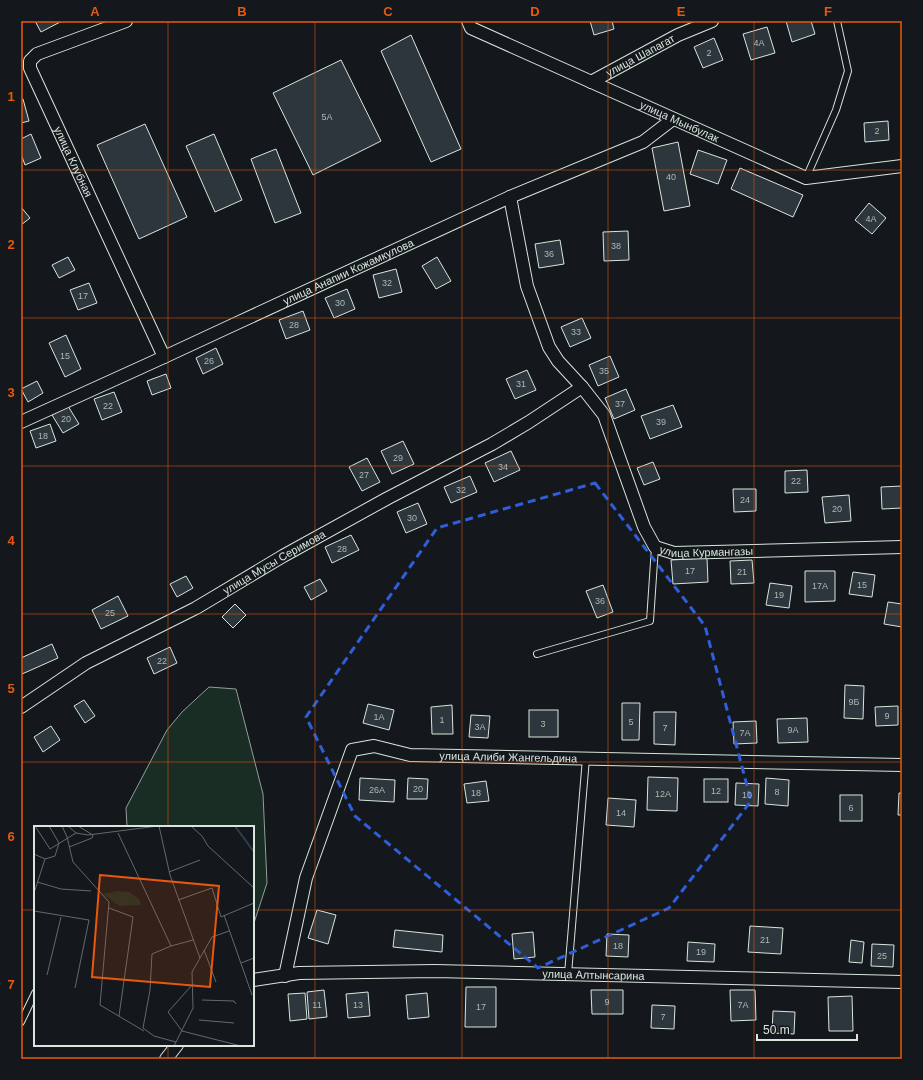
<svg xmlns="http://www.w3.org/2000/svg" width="923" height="1080" font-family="Helvetica,sans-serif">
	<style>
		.green { fill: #1a2d24; stroke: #939e99 }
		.building { fill: #2c363c; stroke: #d8e6dc }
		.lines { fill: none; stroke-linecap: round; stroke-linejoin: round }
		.service-casing { stroke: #d8e6dc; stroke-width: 8 }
		.minor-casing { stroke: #d8e6dc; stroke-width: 14 }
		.service { stroke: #14181c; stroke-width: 6 }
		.minor { stroke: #14181c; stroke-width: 12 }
		.marked { fill: none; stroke: #305dd8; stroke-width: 3; stroke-dasharray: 8 5; stroke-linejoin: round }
		.grid { fill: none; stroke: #e8590c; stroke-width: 1; stroke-opacity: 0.55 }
		.labels { text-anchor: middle; stroke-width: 3; stroke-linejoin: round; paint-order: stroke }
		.number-label { font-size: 9px; fill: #adbab4 }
		.street-label { font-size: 11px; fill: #d8e6dc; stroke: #14181c }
		.inset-river { fill: none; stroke: #2f3f4d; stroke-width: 2 }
		.inset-road { fill: none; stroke: #626a69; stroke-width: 1 }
		.view { fill: #e8590c; fill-opacity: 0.15; stroke: #e8590c; stroke-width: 2 }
		.inset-edge { fill: none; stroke: #d8e6dc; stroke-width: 2 }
		.neatline { fill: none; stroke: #e8590c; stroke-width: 1.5 }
		.grid-label { font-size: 13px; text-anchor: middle; font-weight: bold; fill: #e8590c }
	</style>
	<rect width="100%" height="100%" fill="#14181c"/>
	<path class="green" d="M209 687 236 689 263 794 267 883 253 926V827H127L126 808 167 730 182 712Z"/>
	<g class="building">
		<path d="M35 21H62L41 32Z"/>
		<path d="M590 21H612L614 29 594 35Z"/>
		<path d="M786 21H811L815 34 792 42Z"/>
		<path d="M767 27 775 53 751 60 743 34Z"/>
		<path d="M411 35 461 149 431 162 381 51Z"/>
		<path d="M714 38 723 60 703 68 694 47Z"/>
		<path d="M341 60 381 141 313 175 273 93Z"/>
		<path d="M21 99H23L29 121 21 123Z"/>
		<path d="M888 121 889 140 865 142 864 123Z"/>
		<path d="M145 124 187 217 139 239 97 145Z"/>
		<path d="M31 134 41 158 25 165 21 154V139Z"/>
		<path d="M214 134 242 200 215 212 186 146Z"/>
		<path d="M678 142 690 206 664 211 652 148Z"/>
		<path d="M276 149 301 213 275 223 251 159Z"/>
		<path d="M698 150 727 160 718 184 690 174Z"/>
		<path d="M740 168 803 195 793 217 731 189Z"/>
		<path d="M869 203 886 218 872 234 855 220Z"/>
		<path d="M21 207 30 218 21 225Z"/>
		<path d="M628 231 629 260 604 261 603 232Z"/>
		<path d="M560 240 564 264 539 268 535 244Z"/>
		<path d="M68 257 75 270 59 278 52 265Z"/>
		<path d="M437 257 451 281 436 289 422 266Z"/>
		<path d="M396 269 402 292 379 298 373 275Z"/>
		<path d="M89 283 97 303 78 310 70 290Z"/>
		<path d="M347 289 355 309 334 318 325 298Z"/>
		<path d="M303 311 310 330 286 339 279 320Z"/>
		<path d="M582 318 591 338 570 347 561 327Z"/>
		<path d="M66 335 81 369 65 377 49 343Z"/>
		<path d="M216 348 223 364 203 374 196 358Z"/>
		<path d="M610 356 619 377 598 386 589 365Z"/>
		<path d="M527 370 536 390 515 399 506 379Z"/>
		<path d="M166 374 171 388 152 395 147 381Z"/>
		<path d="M37 381 43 393 28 402 21 389Z"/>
		<path d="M626 389 635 410 614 419 605 398Z"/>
		<path d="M114 392 122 412 102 420 94 399Z"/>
		<path d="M673 405 682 427 650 439 641 416Z"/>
		<path d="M68 406 79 424 63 433 52 415Z"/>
		<path d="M50 424 56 441 36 448 30 431Z"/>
		<path d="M403 441 414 464 392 474 381 451Z"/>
		<path d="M511 451 520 470 494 482 485 463Z"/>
		<path d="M367 458 380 482 362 491 349 467Z"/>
		<path d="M653 462 660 479 644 485 637 468Z"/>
		<path d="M807 470 808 492 785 493V471Z"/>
		<path d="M470 476 477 492 451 503 444 487Z"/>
		<path d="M902 486V508L882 509 881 487Z"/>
		<path d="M733 489H756V511L734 512Z"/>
		<path d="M849 495 851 521 825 523 822 497Z"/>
		<path d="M418 503 427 524 406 533 397 512Z"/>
		<path d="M351 535 359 550 332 563 325 547Z"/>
		<path d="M707 558 708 582 673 584 671 560Z"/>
		<path d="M752 560 754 583 731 584 730 561Z"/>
		<path d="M805 571H835V601L805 602Z"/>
		<path d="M853 572 875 575 872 597 849 594Z"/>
		<path d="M186 576 193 588 177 597 170 584Z"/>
		<path d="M320 579 327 591 311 600 304 587Z"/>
		<path d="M770 583 792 586 789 608 766 605Z"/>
		<path d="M603 585 613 612 597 618 586 591Z"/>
		<path d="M118 596 128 616 101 629 92 610Z"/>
		<path d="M888 602 902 604V627L884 624Z"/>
		<path d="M235 604 246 615 233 628 222 617Z"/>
		<path d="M52 644 58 658 22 674 21 671V658Z"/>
		<path d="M170 647 177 663 154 674 147 658Z"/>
		<path d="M845 685 864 686 863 719 844 718Z"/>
		<path d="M84 700 95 716 85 723 74 706Z"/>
		<path d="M622 703H640L639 740H622Z"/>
		<path d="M368 704 394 710 389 730 363 723Z"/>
		<path d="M452 705 453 734H432L431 707Z"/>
		<path d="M898 706V725L876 726 875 707Z"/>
		<rect x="529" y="710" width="29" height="27"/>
		<path d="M654 712H676L675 745 654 744Z"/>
		<path d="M471 715 490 716 488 738 469 737Z"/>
		<path d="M807 718 808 742 778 743 777 719Z"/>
		<path d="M756 721 757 743 734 744 733 722Z"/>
		<path d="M51 726 60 740 43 752 34 737Z"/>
		<path d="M648 777 678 778 677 811 647 810Z"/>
		<path d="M360 778 395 780 394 802 359 800Z"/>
		<path d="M408 778 428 779 427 799H407Z"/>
		<path d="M766 778 789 780 788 806 765 804Z"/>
		<rect x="704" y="779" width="24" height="23"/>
		<path d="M486 781 489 801 467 803 464 784Z"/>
		<path d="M736 783 759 784 758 806 735 805Z"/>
		<path d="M899 793H902V815H898Z"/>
		<rect x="840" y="795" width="22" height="26"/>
		<path d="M608 798 636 800 634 827 606 825Z"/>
		<path d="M317 910 336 915 328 944 308 938Z"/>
		<path d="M750 926 783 928 781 954 748 952Z"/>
		<path d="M395 930 443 935 442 952 393 947Z"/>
		<path d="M533 932 535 957 514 959 512 934Z"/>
		<path d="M607 934 629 935 628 957 606 956Z"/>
		<path d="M851 940 864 942 862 963 849 962Z"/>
		<path d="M688 942 715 944 714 962 687 961Z"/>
		<path d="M872 944 894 945 893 967 871 966Z"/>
		<path d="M466 987H496V1027H465Z"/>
		<path d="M324 990 327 1017 309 1019 307 992Z"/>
		<path d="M591 990H623V1014H592Z"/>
		<path d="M730 990H755L756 1020 731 1021Z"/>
		<path d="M368 992 370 1016 348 1018 346 994Z"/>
		<path d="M305 993 307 1019 290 1021 288 994Z"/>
		<path d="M427 993 429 1017 408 1019 406 995Z"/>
		<path d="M852 996 853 1031H829L828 997Z"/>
		<path d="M652 1005 675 1006 674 1029 651 1028Z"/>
		<path d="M773 1011 795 1012 794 1034 772 1033Z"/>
	</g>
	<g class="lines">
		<defs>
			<g id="service">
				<path d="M806 178 836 110 848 71 837 21"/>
				<path d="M537 654 650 621 655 547"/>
				<path d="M568 974 586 758"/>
				<path d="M21 1022 35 993"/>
			</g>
			<g id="minor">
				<path id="s1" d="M126 21 37 54 30 61V68L164 357"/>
				<path id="s2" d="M468 21 471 28 806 178 902 166"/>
				<path id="s3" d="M591 82 678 35 712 21"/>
				<path d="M510 197 527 286 549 347 558 361 582 387"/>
				<path id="s4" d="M21 422 164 357 235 324 510 197 643 142 673 119"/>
				<path id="s5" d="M21 707 86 663 196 608 283 556 388 498 492 444 529 422 582 387 604 415 644 527 655 547 674 553 902 547"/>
				<path id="s6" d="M285 976 306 878 352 750 374 746 410 755 902 765"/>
				<path id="s7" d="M253 980 299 973 435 971 902 982"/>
				<path d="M166 1059 177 1045"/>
			</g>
		</defs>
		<use href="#service" class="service-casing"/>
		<use href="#minor" class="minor-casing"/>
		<use href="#service" class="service"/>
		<use href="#minor" class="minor"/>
	</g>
	<path class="marked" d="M595 483 705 626 751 801 669 908 538 968 355 816 306 717 437 528Z"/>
	<path class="grid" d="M168 21V827M315 21V1059M462 21V1059M608 21V1059M754 21V1059M21 170H902M21 318H902M21 466H902M21 614H902M21 762H902M21 910H35M253 910H902M168 1045V1059"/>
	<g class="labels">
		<g class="number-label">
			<text x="759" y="46">4А</text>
			<text x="709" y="56">2</text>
			<text x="327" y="120">5А</text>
			<text x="877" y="134">2</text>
			<text x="671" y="180">40</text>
			<text x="871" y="222">4А</text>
			<text x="616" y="249">38</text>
			<text x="549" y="257">36</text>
			<text x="387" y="286">32</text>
			<text x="83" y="299">17</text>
			<text x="340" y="306">30</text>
			<text x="294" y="328">28</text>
			<text x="576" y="335">33</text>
			<text x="65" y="359">15</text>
			<text x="209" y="364">26</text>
			<text x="604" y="374">35</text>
			<text x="521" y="387">31</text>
			<text x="620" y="407">37</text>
			<text x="108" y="409">22</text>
			<text x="66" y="422">20</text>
			<text x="661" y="425">39</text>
			<text x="43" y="439">18</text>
			<text x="398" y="461">29</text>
			<text x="503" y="470">34</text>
			<text x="364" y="478">27</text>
			<text x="796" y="484">22</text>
			<text x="461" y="493">32</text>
			<text x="745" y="503">24</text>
			<text x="837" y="512">20</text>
			<text x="412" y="521">30</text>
			<text x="342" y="552">28</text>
			<text x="690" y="574">17</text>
			<text x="742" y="575">21</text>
			<text x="862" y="588">15</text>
			<text x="820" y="589">17А</text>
			<text x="779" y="598">19</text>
			<text x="600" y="604">36</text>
			<text x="110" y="616">25</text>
			<text x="162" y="664">22</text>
			<text x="854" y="705">9Б</text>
			<text x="887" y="719">9</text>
			<text x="379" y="720">1А</text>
			<text x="442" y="723">1</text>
			<text x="631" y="725">5</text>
			<text x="543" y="727">3</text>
			<text x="480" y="730">3А</text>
			<text x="665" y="731">7</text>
			<text x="793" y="733">9А</text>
			<text x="745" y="736">7А</text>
			<text x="418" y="792">20</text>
			<text x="377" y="793">26А</text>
			<text x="716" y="794">12</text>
			<text x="777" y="795">8</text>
			<text x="476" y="796">18</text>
			<text x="663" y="797">12А</text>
			<text x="747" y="798">10</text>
			<text x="851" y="811">6</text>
			<text x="621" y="816">14</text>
			<text x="765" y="943">21</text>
			<text x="618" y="949">18</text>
			<text x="701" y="955">19</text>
			<text x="882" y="959">25</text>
			<text x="607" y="1005">9</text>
			<text x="317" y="1008">11</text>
			<text x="358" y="1008">13</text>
			<text x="743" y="1008">7А</text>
			<text x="481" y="1010">17</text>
			<text x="663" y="1020">7</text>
		</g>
		<g class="street-label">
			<text dy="4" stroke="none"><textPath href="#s3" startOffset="56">улица Шапагат</textPath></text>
			<text dy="4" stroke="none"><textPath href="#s2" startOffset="236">улица Мынбулак</textPath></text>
			<text dy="4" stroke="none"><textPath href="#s1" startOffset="215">улица Клубная</textPath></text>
			<text dy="4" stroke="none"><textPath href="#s4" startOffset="360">улица Анапии Кожамкулова</textPath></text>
			<text dy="4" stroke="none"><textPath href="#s5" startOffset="876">улица Курмангазы</textPath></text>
			<text dy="4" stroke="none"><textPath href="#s5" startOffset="292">улица Мусы Серимова</textPath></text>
			<text dy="4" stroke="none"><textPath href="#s6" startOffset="394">улица Алиби Жангельдина</textPath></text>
			<text dy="4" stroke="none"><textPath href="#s7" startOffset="341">улица Алтынсарина</textPath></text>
		</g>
	</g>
	<g transform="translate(34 826)">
		<rect width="220" height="220" fill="#14181c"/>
		<path d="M84 65 95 66 105 73 107 79 85 80 69 68Z" fill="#1a2d24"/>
		<path class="inset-river" d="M201 0 220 26"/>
		<path class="inset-road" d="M1 0 16 23 42 7M28 0 33 11 39 36 75 76 66 179 110 205M34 0 42 7 54 9 124 0M125 0 136 49 166 132M157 0 168 10 174 20 220 62M84 7 137 120 118 128 116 164 109 202 120 210 142 216M35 21 58 12 59 9 44 0M0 28 11 33M11 33 21 30 25 17 15 0M135 46 166 34M3 56 27 63 57 65M0 67 11 33M144 74 178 62 187 91 220 77M75 82 99 91 85 190M0 85 55 94 41 162M190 89 218 169M137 120 159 114M170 124 182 156M207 137 220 132M13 149 27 91M158 159 134 186 148 205 207 220M168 174 200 175 202 178M165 194 200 197M140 220 159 182 158 146 178 111 195 105"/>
		<path class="view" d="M66 49 185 60 176 161 58 151Z"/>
		<rect width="220" height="220" class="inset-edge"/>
	</g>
	<rect width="923" height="1080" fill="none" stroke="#14181c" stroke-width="44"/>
	<path d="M757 1034v6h100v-6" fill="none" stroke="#d8e6dc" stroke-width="2"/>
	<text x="763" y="1034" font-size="12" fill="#d8e6dc" stroke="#14181c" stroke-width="3" paint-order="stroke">50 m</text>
	<rect x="22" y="22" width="879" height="1036" class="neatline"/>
	<g class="grid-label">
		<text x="95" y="16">A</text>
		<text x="242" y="16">B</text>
		<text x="388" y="16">C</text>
		<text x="535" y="16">D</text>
		<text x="681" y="16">E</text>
		<text x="828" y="16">F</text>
		<text x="11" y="101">1</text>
		<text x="11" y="249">2</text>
		<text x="11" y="397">3</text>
		<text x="11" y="545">4</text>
		<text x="11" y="693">5</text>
		<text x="11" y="841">6</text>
		<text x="11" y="989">7</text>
	</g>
</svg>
